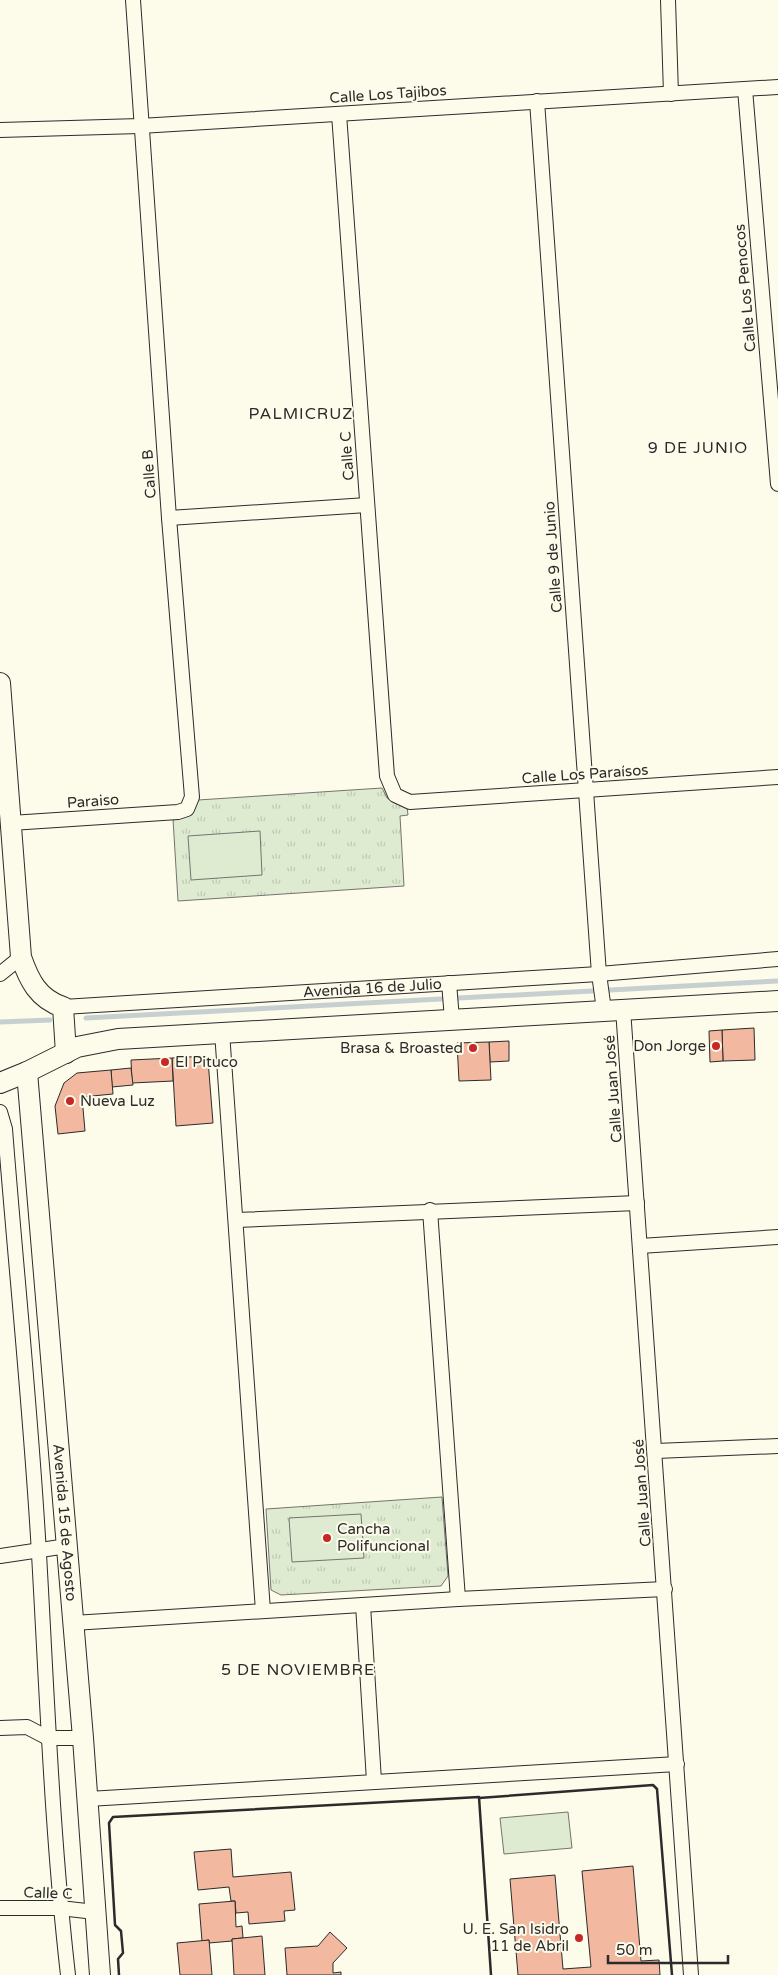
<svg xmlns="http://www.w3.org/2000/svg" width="778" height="1975" font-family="'Varela Round',sans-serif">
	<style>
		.park { fill: url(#park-tufts); stroke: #74746e }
		.pitch { fill: #deebd1; stroke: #74746e }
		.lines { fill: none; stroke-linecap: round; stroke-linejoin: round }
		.stream { stroke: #c7d0d0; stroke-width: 5 }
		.building { fill: #f2b8a0; stroke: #2b2b2b }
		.street-casing { stroke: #2b2b2b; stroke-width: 16 }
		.secondary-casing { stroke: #2b2b2b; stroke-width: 22 }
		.street { stroke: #fdfbea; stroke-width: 14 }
		.secondary { stroke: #fdfbea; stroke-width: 20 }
		.wall { stroke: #2b2b2b; stroke-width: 2.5 }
		.poi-dot { fill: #c62828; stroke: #fdfbea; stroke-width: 2 }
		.labels { text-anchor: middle; stroke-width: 4; stroke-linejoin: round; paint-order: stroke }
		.street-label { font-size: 15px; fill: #2b2b2b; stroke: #fdfbea }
		.poi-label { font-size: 15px; fill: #2b2b2b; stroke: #fdfbea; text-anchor: end }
		.neighbourhood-label { font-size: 16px; letter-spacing: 1px; fill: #2b2b2b; stroke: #fdfbea }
	</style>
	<defs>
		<pattern id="park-tufts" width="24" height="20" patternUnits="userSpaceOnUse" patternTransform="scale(1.25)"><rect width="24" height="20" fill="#deebd1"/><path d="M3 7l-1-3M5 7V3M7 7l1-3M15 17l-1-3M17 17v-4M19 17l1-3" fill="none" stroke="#bfcab4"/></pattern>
	</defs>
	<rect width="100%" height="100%" fill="#fdfbea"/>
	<g class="park">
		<path d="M382 788 387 798 407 806 408 815 400 816 404 886 178 901 173 819 190 815 198 800Z"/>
		<path d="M442 1497 448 1576 441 1586 281 1595 271 1590 266 1509Z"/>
	</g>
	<g class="pitch">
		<path d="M260 831 262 875 191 880 188 836Z"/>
		<path d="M361 1514 364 1558 292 1562 289 1518Z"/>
		<path d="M568 1812 572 1848 504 1854 500 1818Z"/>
	</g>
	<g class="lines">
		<g class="stream">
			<path d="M86 1018 778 981"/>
			<path d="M0 1022 50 1020"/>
		</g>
	</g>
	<g class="building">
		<path d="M754 1028 755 1060 723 1061 722 1030Z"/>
		<path d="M722 1030 723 1061 710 1062 709 1031Z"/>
		<path d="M509 1041V1061L490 1062 489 1042Z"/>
		<path d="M489 1042 491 1080 459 1081 457 1043Z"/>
		<path d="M205 1056 208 1060 213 1123 176 1126 172 1058Z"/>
		<path d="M172 1058 173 1081 132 1083 131 1060Z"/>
		<path d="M131 1068 133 1085 112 1087 111 1070Z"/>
		<path d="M111 1070 113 1094 82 1097 85 1131 58 1134 55 1106 64 1083 77 1073Z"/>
		<path d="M231 1849 233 1877 291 1872 295 1910 284 1911 285 1921 249 1924 248 1912 236 1913 235 1901H231L229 1887 198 1890 194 1852Z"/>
		<path d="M633 1866 641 1961 659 1960 660 1975H518L510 1879 555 1875 563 1969 591 1967 582 1871Z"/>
		<path d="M235 1901 236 1927 242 1926 243 1938 232 1939V1941L209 1943V1940L202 1941 199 1904Z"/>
		<path d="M330 1932 347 1948 333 1963V1973L341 1972V1975H287L285 1948 318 1946Z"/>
		<path d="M262 1936 265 1975H234L232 1939Z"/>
		<path d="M209 1940 212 1975H180L177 1943Z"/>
	</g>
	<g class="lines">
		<defs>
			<g id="street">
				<path d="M668 0 671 94"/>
				<path d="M745 89 778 484"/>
				<path d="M537 101 599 974 604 1010"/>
				<path d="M339 114 387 776 395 795 410 802 778 777"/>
				<path d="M0 130 140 126 778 87"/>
				<path d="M169 518 367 505"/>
				<path d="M11 823 178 812 187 809 192 797 169 518 133 0"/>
				<path d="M0 974 21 957"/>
				<path d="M449 983 452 1019"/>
				<path id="s1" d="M63 1007 599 974 778 959"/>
				<path d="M623 1009 691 1975"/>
				<path d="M222 1032 263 1611"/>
				<path d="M0 1112 5 1129C16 1270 31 1412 39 1554 47 1694 52 1835 68 1975"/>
				<path d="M430 1210 458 1599"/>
				<path d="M236 1220 637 1203"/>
				<path d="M640 1246 778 1237"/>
				<path d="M656 1451 778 1446"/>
				<path d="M0 1556 67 1546"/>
				<path d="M363 1605 374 1781"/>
				<path d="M73 1623 458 1599 665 1589"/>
				<path d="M0 1728 27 1727 48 1738H83"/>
				<path d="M88 1799 677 1764"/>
				<path d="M0 1908H60L95 1912"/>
			</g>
			<g id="secondary">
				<path d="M0 683 21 957C29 980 38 999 63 1007L66 1053"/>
				<path id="s2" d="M27 1072 83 1738 100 1975"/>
				<path d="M0 1083 27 1072 77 1047 118 1039 778 1001"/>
			</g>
		</defs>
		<use href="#street" class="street-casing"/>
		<use href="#secondary" class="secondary-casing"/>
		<use href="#street" class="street"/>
		<use href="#secondary" class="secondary"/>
		<g class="wall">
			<path d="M479 1798 653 1785 657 1789 672 1975"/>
			<path d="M119 1975 118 1959 123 1953 121 1931 115 1925 109 1823 113 1817 479 1797 491 1975"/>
		</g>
	</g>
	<g class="poi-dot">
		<circle cx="716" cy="1046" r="5"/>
		<circle cx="473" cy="1048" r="5"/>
		<circle cx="165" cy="1062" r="5"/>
		<circle cx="70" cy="1101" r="5"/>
		<circle cx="327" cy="1538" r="5"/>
		<circle cx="579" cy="1938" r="5"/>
	</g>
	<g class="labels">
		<g class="street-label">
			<text transform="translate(388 94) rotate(-4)" y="5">Calle Los Tajibos</text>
			<text transform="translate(745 288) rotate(-95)" y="5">Calle Los Penocos</text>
			<text transform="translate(347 456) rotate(-94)" y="5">Calle C</text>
			<text transform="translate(149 474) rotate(-94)" y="5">Calle B</text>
			<text transform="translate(553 557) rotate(-94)" y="5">Calle 9 de Junio</text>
			<text transform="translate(585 774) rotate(-4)" y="5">Calle Los Paraísos</text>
			<text transform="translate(93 801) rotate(-4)" y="5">Paraiso</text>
			<text dy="5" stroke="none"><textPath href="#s1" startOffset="310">Avenida 16 de Julio</textPath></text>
			<text transform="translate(613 1089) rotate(-94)" y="5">Calle Juan José</text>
			<text transform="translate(642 1493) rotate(-94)" y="5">Calle Juan José</text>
			<text dy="5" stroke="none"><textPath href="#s2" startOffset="452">Avenida 15 de Agosto</textPath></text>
			<text transform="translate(48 1893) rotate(2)" y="5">Calle C</text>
		</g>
		<g class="poi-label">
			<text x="706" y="1051">Don Jorge</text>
			<text x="463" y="1053">Brasa &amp; Broasted</text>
			<text x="175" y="1067" text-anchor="start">El Pituco</text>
			<text x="80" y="1106" text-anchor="start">Nueva Luz</text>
			<text x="337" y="1534" text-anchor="start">Cancha<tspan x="337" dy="17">Polifuncional</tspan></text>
			<text x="569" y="1934">U. E. San Isidro<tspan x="569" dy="17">11 de Abril</tspan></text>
		</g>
		<g class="neighbourhood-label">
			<text x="301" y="419">PALMICRUZ</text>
			<text x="698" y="453">9 DE JUNIO</text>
			<text x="298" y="1675">5 DE NOVIEMBRE</text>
		</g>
	</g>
	<path d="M608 1955v8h120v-8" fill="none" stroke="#2b2b2b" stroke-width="2.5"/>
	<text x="616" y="1955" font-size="15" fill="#2b2b2b" stroke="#fdfbea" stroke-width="4" paint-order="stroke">50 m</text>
</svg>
